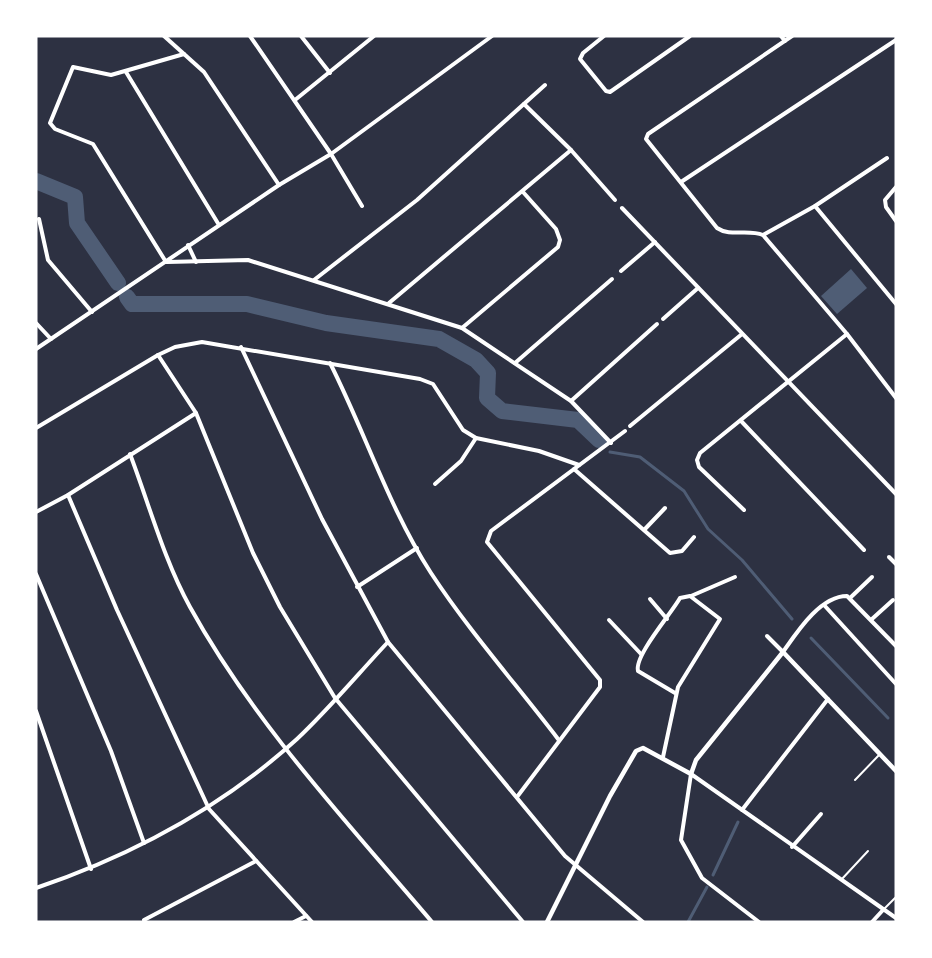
<svg xmlns="http://www.w3.org/2000/svg" width="932" height="958" font-family="'DejaVu Sans',sans-serif">
	<style>
		.water { fill: #4f5d75 }
		.lines { fill: none; stroke-linecap: round; stroke-linejoin: round }
		.stream { stroke: #4f5d75; stroke-width: 3 }
		.river { stroke: #4f5d75; stroke-width: 16 }
		.service { stroke: #fff; stroke-width: 2 }
		.minor { stroke: #fff; stroke-width: 4 }
		.tertiary { stroke: #fff; stroke-width: 4.5 }
	</style>
	<rect width="100%" height="100%" fill="#2d3142"/>
	<path class="water" d="M851 269 867 288 837 314 821 296Z"/>
	<g class="lines">
		<g class="stream">
			<path d="M610 452 640 457 684 491 708 529 742 560 792 619"/>
			<path d="M811 638 888 718"/>
			<path d="M713 875 738 822"/>
			<path d="M688 922 707 887"/>
		</g>
		<g class="river">
			<path d="M36 181 75 197 77 223 118 283"/>
			<path d="M127 297 132 304H247L326 323 439 339 476 360 488 373 487 398 502 411 578 420 599 440"/>
		</g>
		<g class="service">
			<path d="M855 780 880 754"/>
			<path d="M841 880 868 851"/>
			<path d="M883 910 896 897"/>
		</g>
		<g class="minor">
			<path d="M164 36 184 54"/>
			<path d="M250 36 331 154 362 206"/>
			<path d="M301 36 330 73"/>
			<path d="M604 36 583 53 580 59 606 91 610 92 690 36"/>
			<path d="M781 36 785 41"/>
			<path d="M792 36 648 134 646 139 717 228C730 237 748 229 763 235L847 334 896 398"/>
			<path d="M126 72 219 225"/>
			<path d="M295 100 374 36"/>
			<path d="M524 104 571 150 615 200"/>
			<path d="M681 182 896 40"/>
			<path d="M896 187 885 200 886 207 896 221"/>
			<path d="M815 206 896 304"/>
			<path d="M622 208 896 494"/>
			<path d="M39 219 48 260 92 312"/>
			<path d="M763 235 815 206 887 158"/>
			<path d="M188 245 196 262"/>
			<path d="M166 262 93 144 55 129 50 123 73 67 111 75 184 54 204 72 279 185"/>
			<path d="M167 262 248 260 462 328 571 401 611 443"/>
			<path d="M621 271 655 242"/>
			<path d="M314 280 417 200 545 85"/>
			<path d="M389 303 571 150"/>
			<path d="M663 319 698 288"/>
			<path d="M36 323 51 339"/>
			<path d="M462 328 558 247 560 240 556 229 523 192"/>
			<path d="M241 347 322 519 388 642 565 856 643 922"/>
			<path d="M36 349 279 185 331 154 492 36"/>
			<path d="M158 355 196 413 253 553 280 607 335 698 523 922"/>
			<path d="M330 363C365 432 389 508 431 573 469 631 516 684 558 739"/>
			<path d="M515 363 612 279"/>
			<path d="M571 401 657 324"/>
			<path d="M742 422 864 550"/>
			<path d="M630 426 742 334"/>
			<path d="M36 428 158 355 175 347 202 342 420 379 433 384 463 430 476 438 539 451 579 465"/>
			<path d="M130 454C149 504 164 560 190 607 254 723 347 822 432 922"/>
			<path d="M574 469 670 553 682 551 694 537"/>
			<path d="M435 484 461 461 476 438"/>
			<path d="M68 495 117 610 209 809 312 922"/>
			<path d="M744 510 699 467 697 460 700 453 847 334"/>
			<path d="M36 512 68 495 196 413"/>
			<path d="M645 529 665 508"/>
			<path d="M889 557 896 564"/>
			<path d="M36 574 111 751 144 843"/>
			<path d="M357 587 417 548"/>
			<path d="M691 596 735 577"/>
			<path d="M850 598 872 577"/>
			<path d="M650 599 667 619"/>
			<path d="M824 605 896 684"/>
			<path d="M872 619 893 600"/>
			<path d="M609 620 641 654"/>
			<path d="M767 636 783 652C797 632 820 596 847 596L896 646"/>
			<path d="M36 711 91 869"/>
			<path d="M663 757 678 687 720 619 690 596 680 598C671 614 634 656 638 671L675 693"/>
			<path d="M517 797 600 687V680L487 542 491 531 625 431"/>
			<path d="M742 810 828 699"/>
			<path d="M792 847 821 814"/>
			<path d="M36 888C133 855 221 808 297 739 329 709 358 674 388 642"/>
			<path d="M144 920 256 861"/>
			<path d="M294 922 306 916"/>
			<path d="M759 922 702 878 681 840 691 774 896 918"/>
			<path d="M872 922 883 910"/>
		</g>
		<path class="tertiary" d="M547 922 610 796 636 751 643 748 691 774 696 760 783 652 896 771"/>
	</g>
	<rect width="932" height="958" fill="none" stroke="#ffffff" stroke-width="75"/>
</svg>
